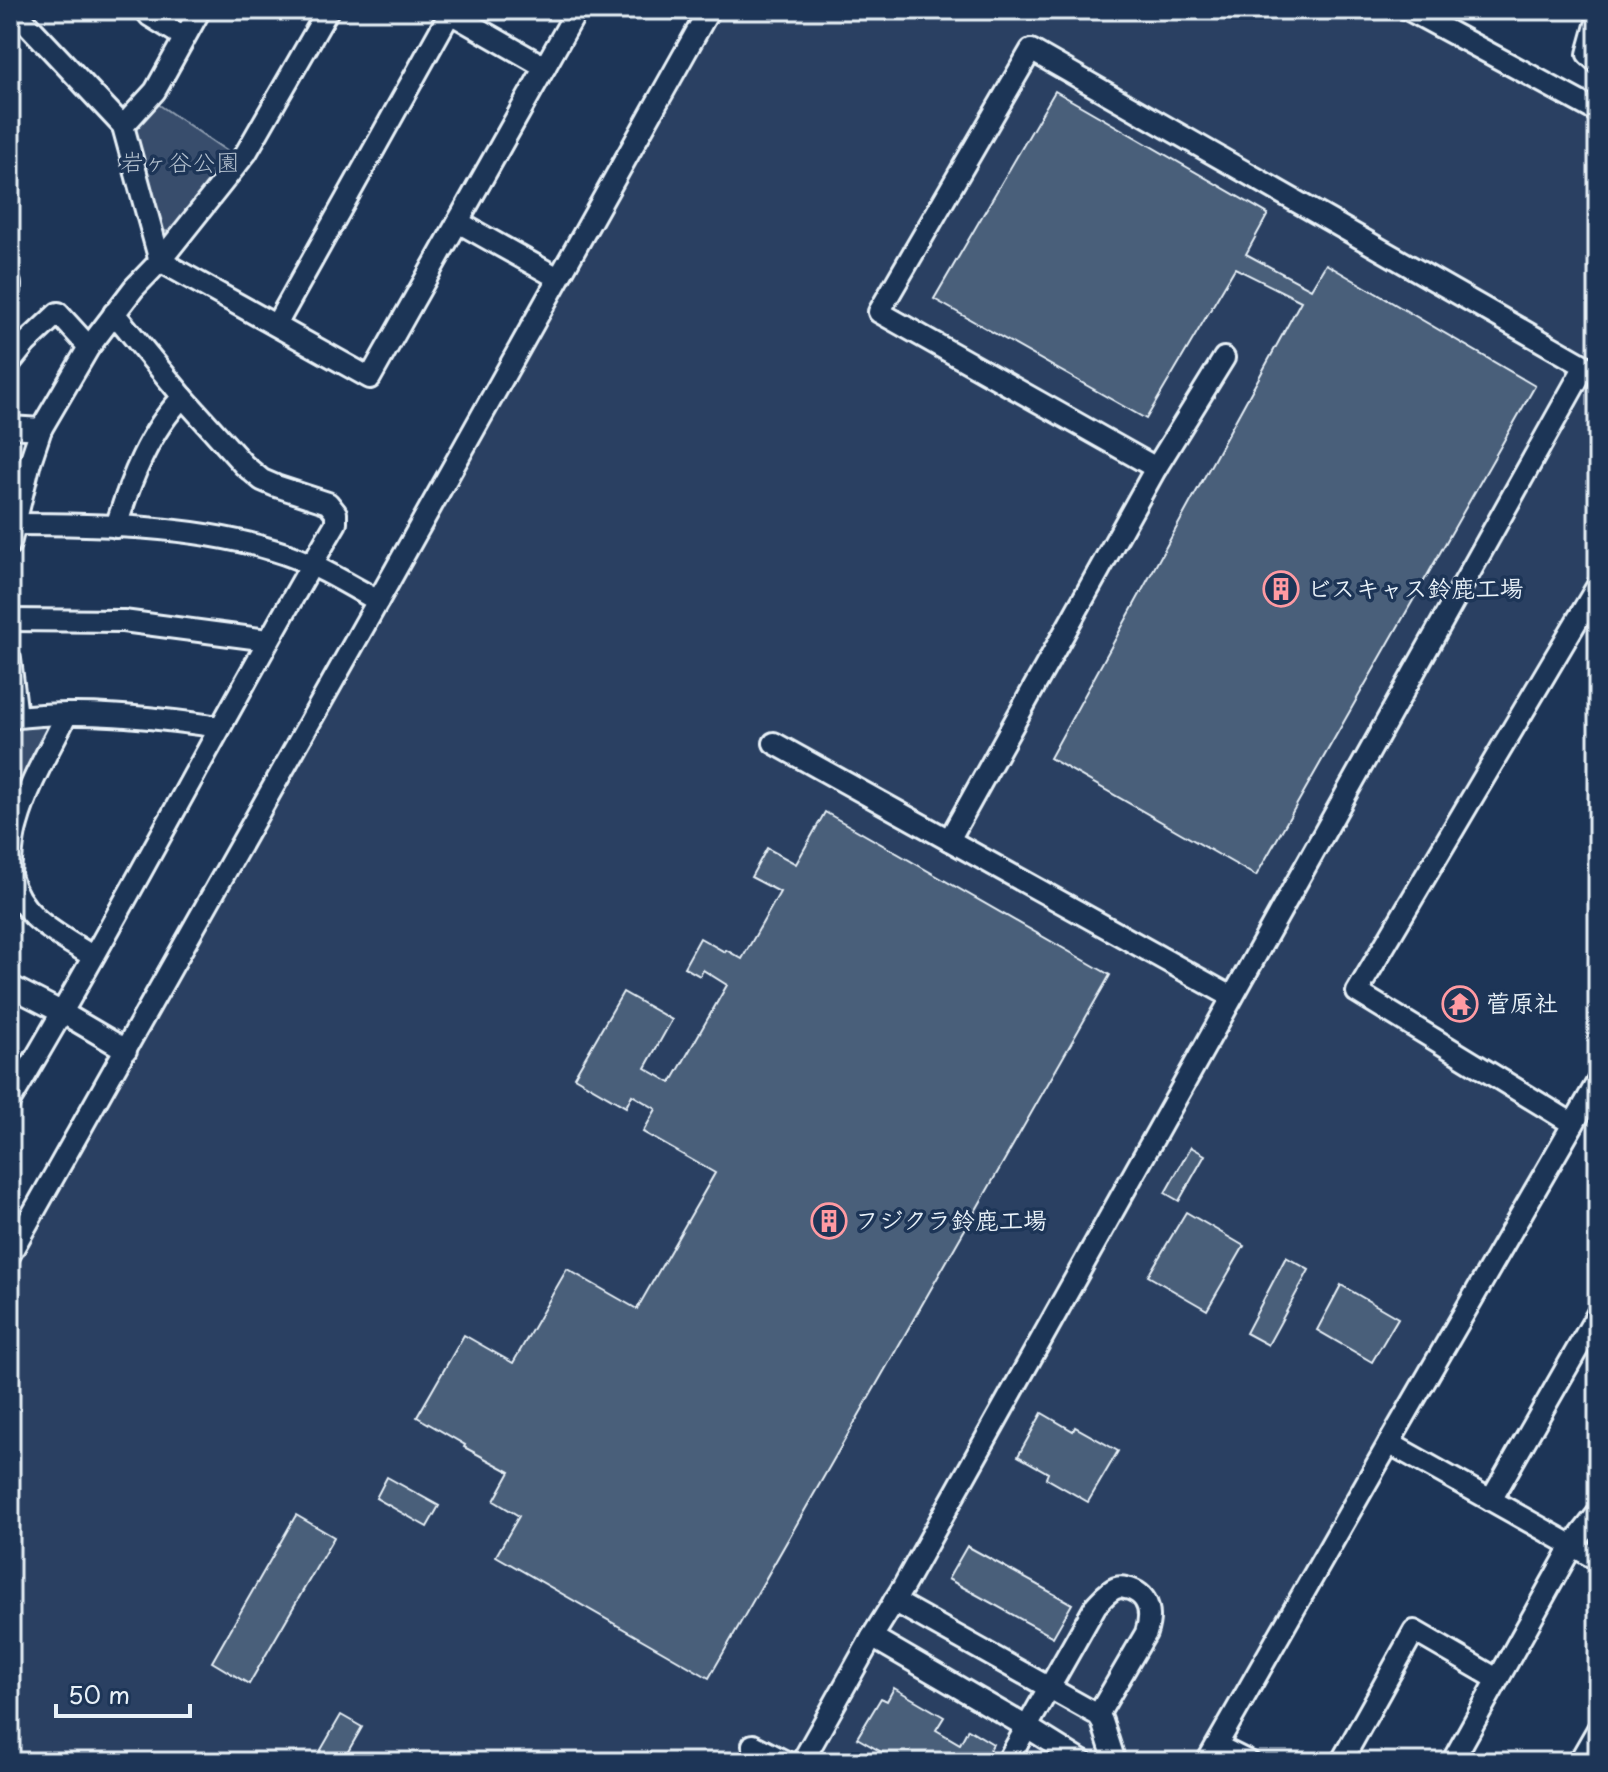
<svg xmlns="http://www.w3.org/2000/svg" width="1608" height="1772" font-family="'Playpen Sans','Klee One',sans-serif">
	<style>
		.built { fill: #2a4162 }
		.green { fill: #374d6c; stroke: #909fb2; stroke-width: 2 }
		.building { fill: #495e7a; stroke: #e8f1f8; stroke-width: 2 }
		.lines { fill: none; stroke-linecap: round; stroke-linejoin: round }
		.minor-casing { stroke: #e8f1f8; stroke-width: 26 }
		.minor { stroke: #1d3557; stroke-width: 20 }
		.labels { text-anchor: middle; stroke-width: 7; stroke-linejoin: round; paint-order: stroke }
		.park-label { font-size: 24px; fill: #b3c0ce; stroke: #1d3557 }
		.poi-label { font-size: 24px; font-weight: bold; fill: #e8f1f8; stroke: #1d3557; text-anchor: start }
	</style>
	<rect width="100%" height="100%" fill="#1d3557"/>
	<filter id="ink" filterUnits="userSpaceOnUse"><feTurbulence type="fractalNoise" baseFrequency=".0125" numOctaves="2"/><feDisplacementMap in="SourceGraphic" scale="16" xChannelSelector="R" yChannelSelector="G"/><feConvolveMatrix kernelMatrix="1 2 1 2 8 2 1 2 1" color-interpolation-filters="sRGB"/></filter>
	<g filter="url(#ink)">
		<path class="built" d="M716 10H1397L1598 120V574L1351 993 1551 1118 1556 1132 1198 1762H10V1268Z"/>
		<g class="green">
			<path d="M155 102 234 156 172 232 159 230 134 135V126Z"/>
			<path d="M43 723 48 732 10 819V727Z"/>
		</g>
		<g class="building">
			<path d="M1055 91 1268 214 1246 254 1311 289 1326 264 1535 386 1256 876 1050 758 1301 301 1235 268 1146 419 934 299Z"/>
			<path d="M825 812 1110 975 709 1678 496 1556 519 1516 494 1501 510 1472 464 1447 465 1445 417 1417 464 1335 513 1363 567 1269 637 1309 715 1173 643 1132 656 1109 632 1095 626 1107 574 1077 623 992 672 1020 645 1068 671 1083 727 985 703 970 700 976 684 967 700 938 725 952 726 950 742 959 780 892 751 877 767 848 796 864Z"/>
			<path d="M1191 1147 1205 1155 1179 1201 1165 1193Z"/>
			<path d="M1186 1212 1244 1246 1207 1310 1148 1276Z"/>
			<path d="M1286 1257 1309 1270 1268 1345 1246 1333Z"/>
			<path d="M1341 1285 1398 1318 1372 1362 1317 1330Z"/>
			<path d="M1042 1413 1073 1431 1075 1427 1118 1451 1088 1502 1046 1478 1048 1473 1018 1456Z"/>
			<path d="M387 1477 439 1506 427 1527 376 1498Z"/>
			<path d="M296 1515 334 1537 249 1684 212 1662Z"/>
			<path d="M967 1546 1072 1604 1053 1637 948 1579Z"/>
			<path d="M894 1688 944 1717 936 1730 960 1744 968 1729 993 1744 983 1762H899L857 1738 881 1698 887 1701Z"/>
			<path d="M341 1715 362 1727 342 1762H314Z"/>
		</g>
		<g class="lines">
			<defs>
				<g id="minor">
					<path d="M14 10 123 126 160 261 370 378 577 10"/>
					<path d="M145 10 150 16 184 37"/>
					<path d="M445 10 545 67"/>
					<path d="M1409 10 1598 112"/>
					<path d="M1598 18 1588 54 1598 63"/>
					<path d="M123 126 155 91 200 10"/>
					<path d="M458 222 558 278"/>
					<path d="M10 284V287"/>
					<path d="M276 325 450 13"/>
					<path d="M10 363 26 343 58 313 89 347"/>
					<path d="M10 427 41 429 89 347 134 288 160 261 246 153 328 10"/>
					<path d="M10 524C96 524 191 525 273 550 311 561 344 582 378 601"/>
					<path d="M116 527C130 481 149 431 183 397"/>
					<path d="M10 544 30 462 41 429"/>
					<path d="M10 620 123 621 268 640"/>
					<path d="M10 659 17 717"/>
					<path d="M10 718C80 709 151 717 220 727"/>
					<path d="M774 743 1232 997"/>
					<path d="M949 840 1156 468 1224 358"/>
					<path d="M10 874C11 857 12 840 17 824 28 785 49 750 67 714"/>
					<path d="M10 875C19 917 59 935 92 956"/>
					<path d="M10 986 63 1013 126 1050"/>
					<path d="M10 1101C124 911 224 713 336 523V513L328 503 276 486 262 480 244 465 183 397 114 313"/>
					<path d="M1573 1124 1357 992 1598 585"/>
					<path d="M10 1254 378 601 709 10"/>
					<path d="M1389 1443 1598 1560"/>
					<path d="M1491 1500 1598 1313"/>
					<path d="M894 1601 1098 1715 1102 1721 1115 1762"/>
					<path d="M872 1637 1027 1727 1083 1762"/>
					<path d="M753 1745 786 1762"/>
					<path d="M1217 1746 1249 1762"/>
					<path d="M802 1762 872 1637 903 1587 1585 366 1031 50 879 312 1156 468"/>
					<path d="M1007 1762 1096 1605C1102 1599 1108 1591 1116 1588 1123 1586 1123 1588 1130 1589 1150 1596 1152 1615 1146 1633L1098 1715"/>
					<path d="M1207 1762 1389 1443 1598 1081"/>
					<path d="M1341 1762 1414 1631 1497 1679"/>
					<path d="M1452 1762 1572 1546 1598 1513"/>
					<path d="M1579 1762 1598 1729"/>
				</g>
			</defs>
			<use href="#minor" class="minor-casing"/>
			<use href="#minor" class="minor"/>
		</g>
	</g>
	<defs>
		<symbol id="building-ring" viewBox="-11 -11 22 22"><circle r="9.5" fill="#1d3557" stroke="#ff9aa2" stroke-width="1.5"/><path d="M-4-6H4V6H1V3H-1V6H-4ZM-2.5-4.3h1.7v1.8h-1.7ZM.8-4.3h1.7v1.8H.8ZM-2.5-1h1.7V.8h-1.7ZM.8-1h1.7V.8H.8Z" fill="#ff9aa2"/></symbol>
		<symbol id="temple-ring" viewBox="-11 -11 22 22"><circle r="9.5" fill="#1d3557" stroke="#ff9aa2" stroke-width="1.5"/><path d="M0-6L5-2H3V0L6.5 2.5H4V6H1.5V3h-3V6H-4V2.5H-6.5L-3 0V-2H-5Z" fill="#ff9aa2"/></symbol>
	</defs>
	<g fill-rule="evenodd">
		<use href="#building-ring" x="1261" y="569" width="40" height="40"/>
		<use href="#temple-ring" x="1440" y="984" width="40" height="40"/>
		<use href="#building-ring" x="809" y="1201" width="40" height="40"/>
	</g>
	<g class="labels">
		<g class="park-label">
			<text x="180" y="171">岩ヶ谷公園</text>
		</g>
		<g class="poi-label">
			<text x="1307" y="597">ビスキャス鈴鹿工場</text>
			<text x="1486" y="1012">菅原社</text>
			<text x="855" y="1229">フジクラ鈴鹿工場</text>
		</g>
	</g>
	<rect width="1608" height="1772" fill="none" stroke="#1d3557" stroke-width="40"/>
	<rect x="20" y="20" width="1568" height="1732" fill="none" stroke="#e8f1f8" stroke-width="3" filter="url(#ink)"/>
	<path d="M56 1704v12h134v-12" fill="none" stroke="#e8f1f8" stroke-width="4"/>
	<text x="68" y="1704" font-size="24" fill="#e8f1f8" stroke="#1d3557" stroke-width="6" paint-order="stroke">50 m</text>
</svg>
